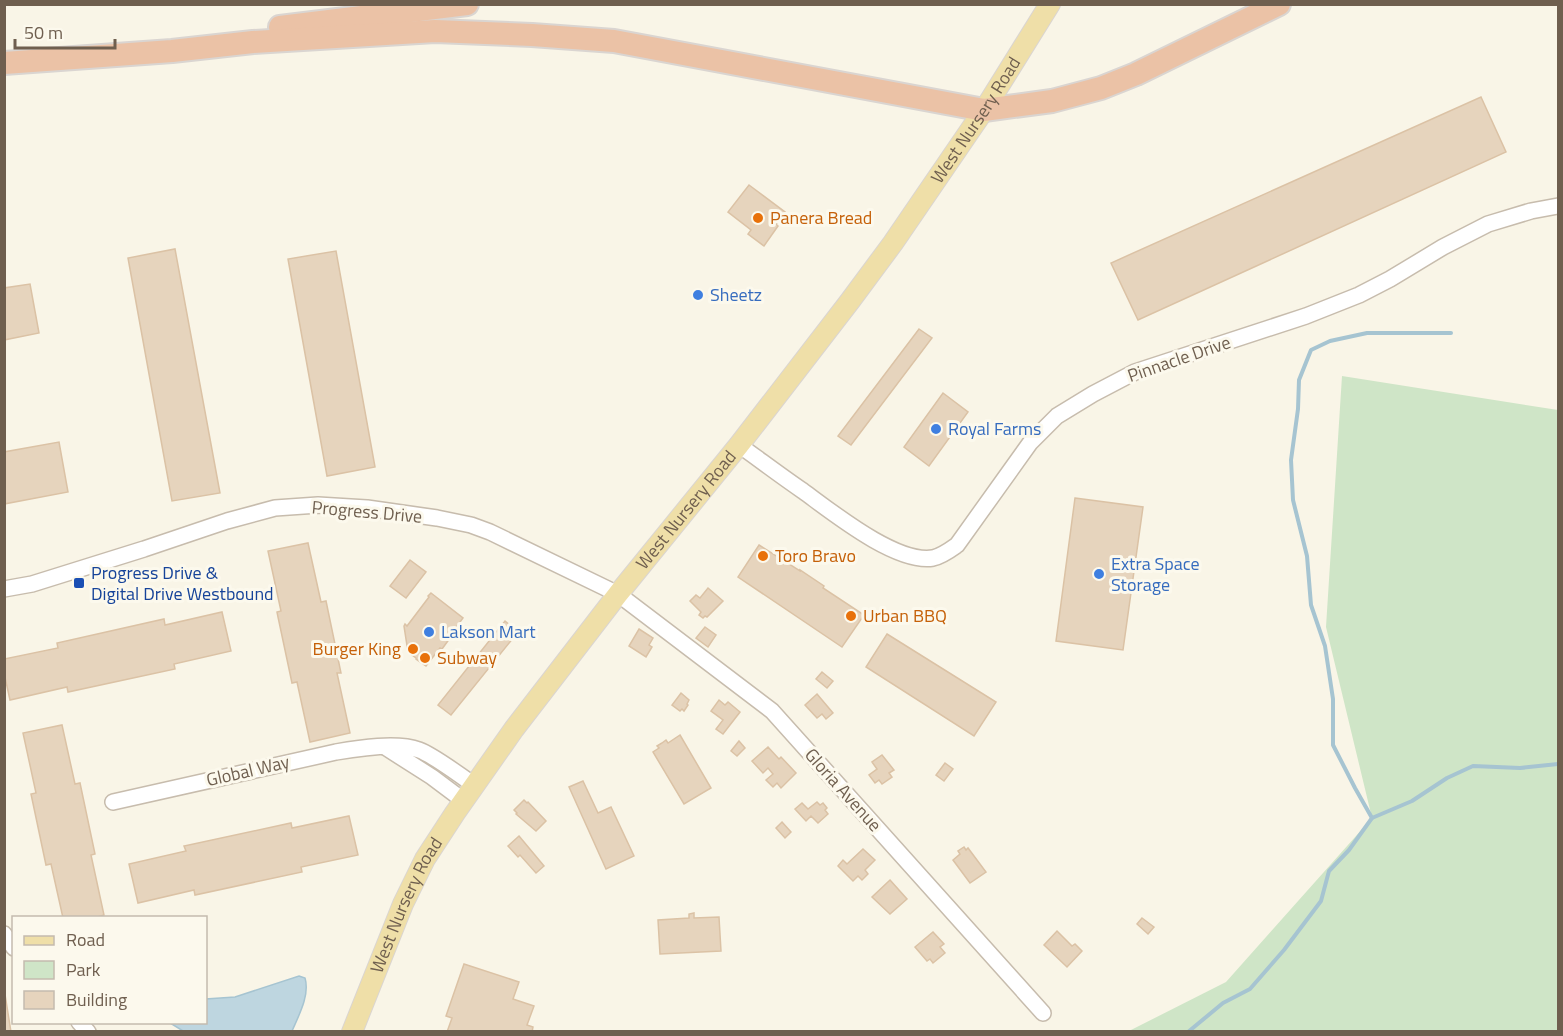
<svg xmlns="http://www.w3.org/2000/svg" width="1563" height="1036" font-family="'Titillium Web',sans-serif">
	<style>
		.green { fill: #cfe5c7 }
		.water { fill: #bed6e0; stroke: #a6c4d1; stroke-width: 1.5 }
		.lines { fill: none; stroke-linecap: round; stroke-linejoin: round }
		.stream { stroke: #a6c4d1; stroke-width: 4 }
		.building { fill: #e6d4bd; stroke: #dbc2a5; stroke-width: 1.5 }
		.minor-casing { stroke: #c7bcad; stroke-width: 18 }
		.major-casing { stroke: #dad5d1; stroke-width: 22 }
		.highway-casing { stroke: #dad5d1; stroke-width: 26 }
		.minor { stroke: #fff; stroke-width: 15 }
		.major { stroke: #efdfa8; stroke-width: 20 }
		.highway { stroke: #ebc2a6; stroke-width: 22 }
		.food-dot { fill: #e8710a; stroke: #fcf9ed; stroke-width: 2 }
		.shop-dot { fill: #3f7fe0; stroke: #fcf9ed; stroke-width: 2 }
		.transit-dot { fill: #1a4fb4; stroke: #fcf9ed; stroke-width: 2 }
		.labels { text-anchor: middle; stroke-width: 6; stroke-linejoin: round; paint-order: stroke }
		.street-label { font-size: 18px; fill: #6f5f4f; stroke: #fcf9ed }
		.food-label { font-size: 18px; fill: #c56008; stroke: #fcf9ed; text-anchor: start }
		.shop-label { font-size: 18px; fill: #366cbe; stroke: #fcf9ed; text-anchor: start }
		.transit-label { font-size: 18px; fill: #164399; stroke: #fcf9ed; text-anchor: start }
	</style>
	<rect width="100%" height="100%" fill="#f9f5e7"/>
	<path class="green" d="M1342 376 1558 410V1031H1129L1226 982 1372 818 1326 627Z"/>
	<path class="water" d="M299 976 305 978C310 995 299 1015 292 1031H183L170 1023 206 1022V999L235 997Z"/>
	<g class="lines">
		<g class="stream">
			<path d="M1372 818 1355 788 1333 745V699L1325 646 1311 605 1307 556 1293 500 1291 460 1298 409 1299 380 1311 350 1330 341 1367 333H1451"/>
			<path d="M1188 1032 1223 1003 1250 989 1284 950 1321 901 1329 871 1349 850 1372 818 1412 801 1447 778 1473 766 1520 768 1558 764"/>
		</g>
	</g>
	<g class="building">
		<path d="M1481 97 1506 152 1138 320 1111 263Z"/>
		<path d="M749 185 785 212 776 224 778 226 764 246 748 234 751 230 728 212Z"/>
		<path d="M175 249 220 493 172 501 128 258Z"/>
		<path d="M336 251 375 467 327 476 288 259Z"/>
		<path d="M30 284 39 333 4 340V288Z"/>
		<path d="M919 329 932 338 851 445 838 436Z"/>
		<path d="M943 393 968 412 929 466 904 447Z"/>
		<path d="M59 442 68 492 4 504V452Z"/>
		<path d="M1075 498 1143 507 1123 650 1056 641Z"/>
		<path d="M308 543 321 602 326 601 341 673H337L350 733 310 742 297 682 292 683 278 617 277 612 281 611 268 551Z"/>
		<path d="M759 545 800 571V570L824 586 823 588 864 615 842 647 738 577Z"/>
		<path d="M410 560 426 572 406 598 390 586Z"/>
		<path d="M708 588 723 601 707 617 705 616 703 618 699 615 701 612 690 601 696 595 700 598Z"/>
		<path d="M431 593 463 618 449 637 450 638 442 649 440 648 426 666 416 659V658L408 652 404 626 405 624 407 626 429 597 428 596Z"/>
		<path d="M222 612 231 651 174 664 175 669 68 692 67 687 10 700 4 673V659L58 648 57 643 164 619 165 625Z"/>
		<path d="M505 621 518 632 451 715 438 705Z"/>
		<path d="M705 627 716 635 708 647 696 638Z"/>
		<path d="M639 629 653 638 649 645 652 647 646 657 629 646Z"/>
		<path d="M887 634 996 702 974 736 866 667Z"/>
		<path d="M822 672 833 681 827 688 816 679Z"/>
		<path d="M681 693 689 700 687 704 688 705 684 711 682 709 680 711 672 705Z"/>
		<path d="M817 694 833 713 826 719 822 714 817 718 805 705Z"/>
		<path d="M719 700 725 705 728 702 740 712 723 734 716 729 723 720 711 711Z"/>
		<path d="M62 725 75 784 80 783 95 854 91 855 104 915 94 918H63L51 864 46 865 31 794 36 793 23 733Z"/>
		<path d="M680 735 711 788 684 804 653 752 659 748 657 746 662 743 666 740 668 743Z"/>
		<path d="M739 741 745 748 737 756 731 751Z"/>
		<path d="M768 747 779 759 781 757 796 773 781 788 777 783 773 787 766 780 773 774 768 768 763 773 752 761Z"/>
		<path d="M882 755 894 770 889 773 892 777 882 784 879 780 875 783 869 775 877 769 872 762Z"/>
		<path d="M945 763 953 769 944 781 936 775Z"/>
		<path d="M583 781 598 813 611 807 634 856 606 869 569 787Z"/>
		<path d="M524 800 527 803 528 802 546 821 536 831 516 814 517 813 514 810Z"/>
		<path d="M817 802 820 805 823 803 827 808 825 810 828 814 818 823 811 816 806 821 795 809 802 803 808 809Z"/>
		<path d="M349 816 358 855 301 867 302 872 195 895 194 890 138 903 129 864 186 851 184 846 286 824 291 823 292 828Z"/>
		<path d="M782 822 791 832 785 838 776 828Z"/>
		<path d="M519 836 544 866 536 873 520 855 518 857 508 846Z"/>
		<path d="M964 847 966 850 968 848 986 872 970 883 953 860 960 854 958 851Z"/>
		<path d="M863 849 875 860 865 870 868 874 862 880 858 876 853 881 838 866 843 860 847 864Z"/>
		<path d="M890 880 907 899 890 914 872 897Z"/>
		<path d="M694 913V918L719 917 721 951 660 954 658 920 689 918V914Z"/>
		<path d="M1142 918 1154 927 1148 934 1137 924Z"/>
		<path d="M1057 931 1072 946 1075 944 1082 951 1067 967 1044 945Z"/>
		<path d="M933 932 944 944 940 947 945 953 933 963 930 959 927 961 915 947Z"/>
		<path d="M464 964 519 982 513 999 534 1006 527 1025 533 1027 532 1032H447L452 1018 446 1016Z"/>
		<path d="M4 988 11 1032H4Z"/>
	</g>
	<g class="lines">
		<defs>
			<g id="minor">
				<path d="M739 445C760 460 781 476 803 491 832 512 896 564 933 558 942 556 950 550 957 545L1030 443 1057 416 1093 394 1135 372 1306 316 1359 295 1390 279 1443 247 1488 224 1531 211 1558 206"/>
				<path d="M4 589 32 584 144 549 227 521 275 508 318 505 367 508 437 518 471 525 490 532 618 594 772 711 1043 1013"/>
				<path d="M385 747 432 777 464 801"/>
				<path d="M113 802 336 752C359 748 397 742 419 750 435 756 459 775 474 785"/>
				<path d="M4 934 14 948"/>
				<path d="M79 1022 88 1032"/>
			</g>
			<g id="major">
				<path id="s1" d="M352 1032 403 904 425 859 455 813 514 729 618 594 739 445 850 301 893 243 984 110 1050 4"/>
			</g>
			<g id="highway">
				<path d="M280 27 467 4"/>
				<path d="M4 63 172 51 253 42 435 31 532 35 614 41 984 110 1052 101 1101 88 1136 74 1279 4"/>
			</g>
		</defs>
		<use href="#minor" class="minor-casing"/>
		<use href="#major" class="major-casing"/>
		<use href="#highway" class="highway-casing"/>
		<use href="#minor" class="minor"/>
		<use href="#major" class="major"/>
		<use href="#highway" class="highway"/>
	</g>
	<g class="food-dot">
		<circle cx="758" cy="218" r="6"/>
		<circle cx="763" cy="556" r="6"/>
		<circle cx="851" cy="616" r="6"/>
		<circle cx="413" cy="649" r="6"/>
		<circle cx="425" cy="658" r="6"/>
	</g>
	<g class="shop-dot">
		<circle cx="698" cy="295" r="6"/>
		<circle cx="936" cy="429" r="6"/>
		<circle cx="1099" cy="574" r="6"/>
		<circle cx="429" cy="632" r="6"/>
	</g>
	<rect class="transit-dot" x="73" y="577" width="12" height="12" rx="3"/>
	<g class="labels">
		<g class="street-label">
			<text dy="6" stroke="none"><textPath href="#s1" startOffset="1110">West Nursery Road</textPath></text>
			<text transform="translate(1179 359) rotate(-19)" y="6">Pinnacle Drive</text>
			<text dy="6" stroke="none"><textPath href="#s1" startOffset="624">West Nursery Road</textPath></text>
			<text transform="translate(367 512) rotate(5)" y="6">Progress Drive</text>
			<text transform="translate(248 771) rotate(-13)" y="6">Global Way</text>
			<text transform="translate(843 790) rotate(48)" y="6">Gloria Avenue</text>
			<text dy="6" stroke="none"><textPath href="#s1" startOffset="138">West Nursery Road</textPath></text>
		</g>
		<g class="food-label">
			<text x="770" y="224">Panera Bread</text>
			<text x="775" y="562">Toro Bravo</text>
			<text x="863" y="622">Urban BBQ</text>
			<text x="401" y="655" text-anchor="end">Burger King</text>
			<text x="437" y="664">Subway</text>
		</g>
		<g class="shop-label">
			<text x="710" y="301">Sheetz</text>
			<text x="948" y="435">Royal Farms</text>
			<text x="1111" y="570">Extra Space<tspan x="1111" dy="21">Storage</tspan></text>
			<text x="441" y="638">Lakson Mart</text>
		</g>
		<g class="transit-label">
			<text x="91" y="579">Progress Drive &amp;<tspan x="91" dy="21">Digital Drive Westbound</tspan></text>
		</g>
	</g>
	<rect width="1563" height="1036" fill="none" stroke="#6f5f4f" stroke-width="12"/>
	<rect x="12" y="916" width="195" height="108" fill="#fcf9ed" stroke="#c4bbae" stroke-width="1.5"/>
	<rect x="24" y="936" width="30" height="9" fill="#efdfa8" stroke="#c4bbae" stroke-width="1.5"/>
	<text x="66" y="946" font-size="18" fill="#6f5f4f">Road</text>
	<rect x="24" y="961" width="30" height="18" fill="#cfe5c7" stroke="#c4bbae" stroke-width="1.5"/>
	<text x="66" y="976" font-size="18" fill="#6f5f4f">Park</text>
	<rect x="24" y="991" width="30" height="18" fill="#e6d4bd" stroke="#c4bbae" stroke-width="1.5"/>
	<text x="66" y="1006" font-size="18" fill="#6f5f4f">Building</text>
	<path d="M15 39v9h100v-9" fill="none" stroke="#6f5f4f" stroke-width="3"/>
	<text x="24" y="39" font-size="18" fill="#6f5f4f" stroke="#fcf9ed" stroke-width="4.5" paint-order="stroke">50 m</text>
</svg>
